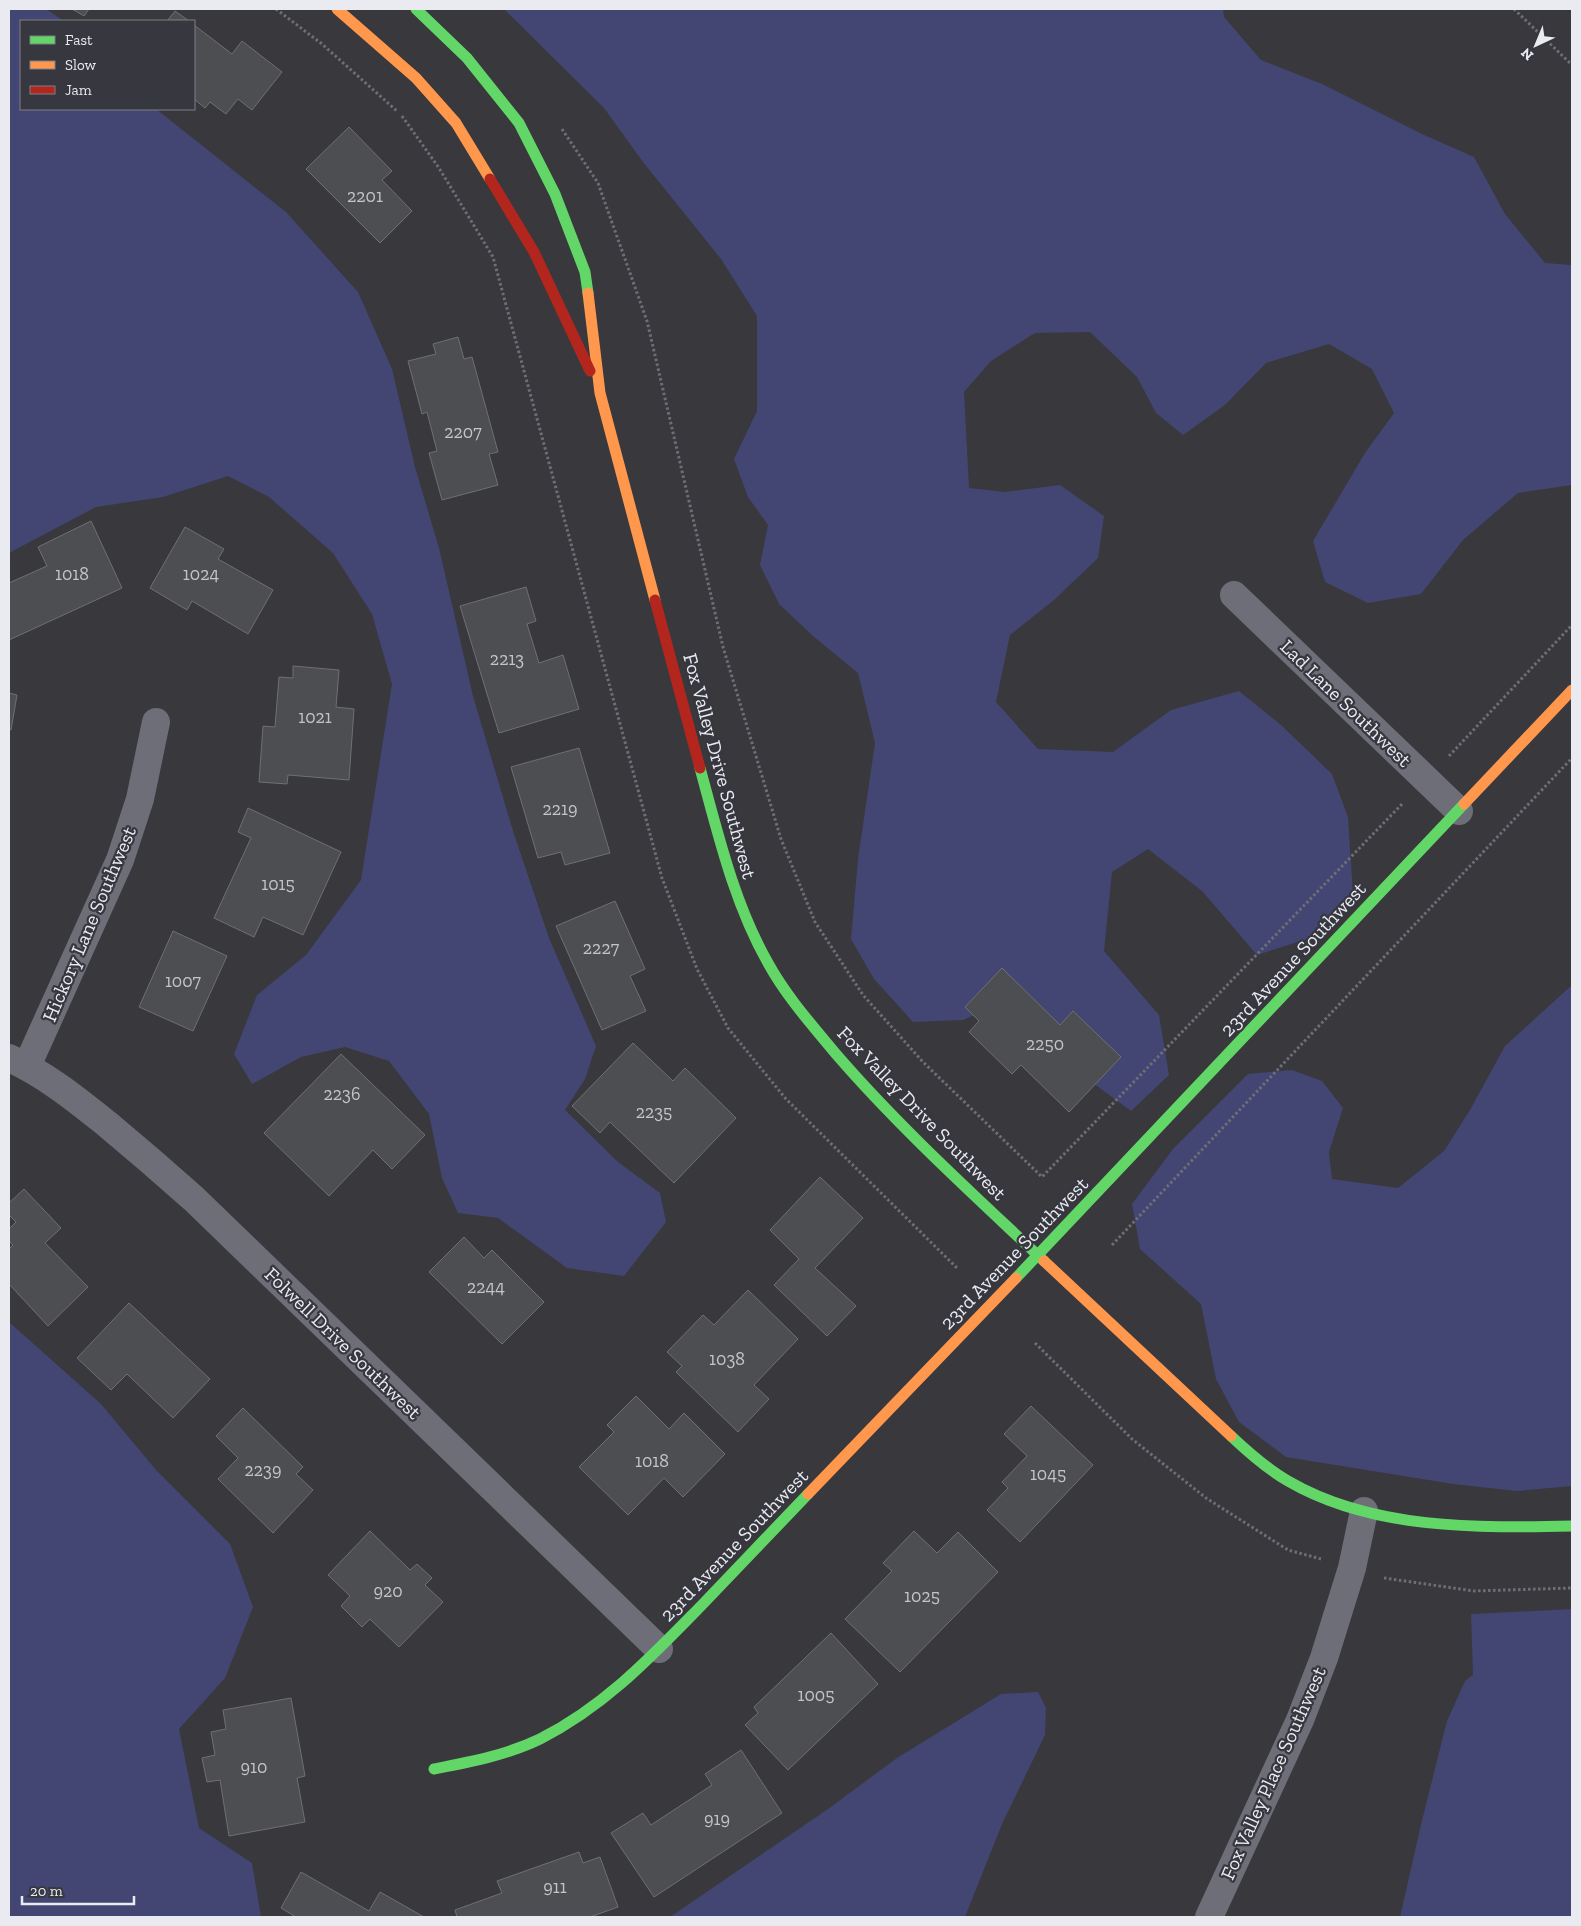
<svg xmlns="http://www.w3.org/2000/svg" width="1581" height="1926" font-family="'Zilla Slab',serif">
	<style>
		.green { fill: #434672 }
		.building { fill: #4d4e52; stroke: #707073 }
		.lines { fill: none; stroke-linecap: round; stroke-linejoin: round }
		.path { stroke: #6e6f76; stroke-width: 3; stroke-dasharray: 2.5 2.5; stroke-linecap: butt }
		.street { stroke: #6d6e78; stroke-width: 28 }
		.fast { stroke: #63d668; stroke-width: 11 }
		.slow { stroke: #ff974d; stroke-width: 11 }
		.jam { stroke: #b3261e; stroke-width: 11 }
		.labels { text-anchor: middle; stroke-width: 4.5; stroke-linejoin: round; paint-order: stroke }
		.number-label { font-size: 18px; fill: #c3c4c8 }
		.street-label { font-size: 20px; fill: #eaebf0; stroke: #36373f }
	</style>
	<rect width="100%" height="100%" fill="#38383d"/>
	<g class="green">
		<path d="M9 9H46L64 21H21V109H156L286 212 358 292 392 369 415 467 439 548 473 696 513 831 549 938 596 1046 585 1079 565 1110 618 1162 660 1193 666 1222 624 1276 567 1268 498 1218 458 1213 442 1178 429 1114 389 1061 345 1047 301 1057 252 1084 234 1054 257 995 306 955 361 880 392 684 372 614 333 553 269 497 228 476 163 497 96 507 9 553Z"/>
		<path d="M504 9H1223L1224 17 1261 60 1322 84 1422 134 1474 157 1505 214 1545 263 1572 265V485L1518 493 1463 540 1421 594 1368 603 1325 582 1313 541 1365 453 1394 413 1372 369 1329 344 1266 363 1225 405 1183 435 1156 413 1137 377 1090 332 1035 333 991 361 964 392 969 488 1005 492 1060 485 1104 516 1098 558 1054 600 1010 635 996 702 1038 749 1113 752 1171 710 1239 691 1281 725 1332 774 1348 817 1353 895 1307 939 1257 955 1202 891 1148 849 1112 872 1104 951 1159 1015 1169 1075 1131 1111 1082 1075 1010 999 963 1020 913 1022 874 979 851 939 858 859 875 743 858 673 813 636 779 604 760 565 768 525 748 497 734 459 757 411V316L721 259 643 162 604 108Z"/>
		<path d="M1572 985V1486L1517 1491 1453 1484 1286 1457 1239 1422 1216 1379 1201 1304 1140 1249 1132 1204 1173 1149 1248 1074 1292 1070 1322 1081 1343 1108 1329 1152 1332 1179 1398 1188 1444 1151 1470 1110 1505 1046Z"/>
		<path d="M9 1322 101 1404 156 1470 230 1544 253 1607 225 1678 179 1729 199 1828 252 1863 261 1917H9Z"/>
		<path d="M1572 1609V1917H1400L1420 1829 1447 1721 1465 1681 1473 1675 1471 1614Z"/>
		<path d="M1038 1692 1046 1708 1045 1735 1002 1824 965 1917H670L828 1809 897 1758 1001 1694Z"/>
	</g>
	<g class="building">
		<path d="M72 9H89L84 16Z"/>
		<path d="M175 11 189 21H167Z"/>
		<path d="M194 25 232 54 242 41 282 72 252 110 238 99 226 114 210 102 205 108 194 99Z"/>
		<path d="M349 127 392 171 382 180 412 211 380 243 306 169Z"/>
		<path d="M458 337 464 359 472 357 498 452 489 454 498 485 442 500 429 453 437 451 427 412 422 414 408 361 436 354 433 344Z"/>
		<path d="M91 521 122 588 9 640V583L47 566 38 547Z"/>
		<path d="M185 527 224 549 218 559 273 590 248 634 192 601 187 610 150 588Z"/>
		<path d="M526 587 536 621 527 624 539 663 563 655 579 709 499 733 460 606Z"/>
		<path d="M293 666 339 670 336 707 354 709 349 780 288 775 287 784 259 782 263 726 275 727 279 677 293 678Z"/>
		<path d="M9 693 17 695 11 730 9 729Z"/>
		<path d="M579 748 610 853 565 865 561 852 538 858 511 767Z"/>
		<path d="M248 808 341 852 303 935 263 917 254 937 214 918 251 838 238 832Z"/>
		<path d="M615 901 645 969 630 976 646 1011 602 1030 556 926Z"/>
		<path d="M173 931 227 956 193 1031 139 1007Z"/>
		<path d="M1002 968 1060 1025 1073 1011 1121 1057 1069 1112 1021 1065 1012 1074 969 1032 979 1021 965 1007Z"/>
		<path d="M633 1043 673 1081 685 1068 736 1118 674 1183 610 1122 600 1133 572 1106Z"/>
		<path d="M341 1054 425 1135 392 1169 373 1150 329 1196 264 1133Z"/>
		<path d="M820 1177 863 1218 815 1268 856 1306 827 1336 774 1285 799 1259 770 1230Z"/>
		<path d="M24 1189 61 1228 45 1243 88 1287 48 1326 9 1284V1249L13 1245 9 1241V1229L16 1222 9 1215V1203Z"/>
		<path d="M464 1237 484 1258 492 1250 544 1302 502 1344 429 1272Z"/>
		<path d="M748 1290 798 1339 754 1385 769 1399 738 1432 676 1372 682 1366 667 1352 703 1315 714 1325Z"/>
		<path d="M129 1303 210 1379 173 1418 127 1374 111 1390 77 1358Z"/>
		<path d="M636 1396 669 1429 684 1413 725 1454 683 1497 664 1478 628 1515 579 1467 614 1432 607 1425Z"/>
		<path d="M1031 1406 1093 1465 1020 1542 987 1510 1008 1488 1002 1482 1027 1456 1004 1434Z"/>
		<path d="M243 1408 303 1467 296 1474 313 1490 273 1533 218 1479 238 1458 216 1436Z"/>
		<path d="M370 1531 410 1570 417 1564 432 1578 425 1585 443 1602 399 1647 370 1619 362 1627 341 1606 350 1596 328 1575Z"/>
		<path d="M914 1531 937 1553 958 1532 998 1572 900 1672 845 1619 892 1571 883 1563Z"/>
		<path d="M831 1633 878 1684 788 1770 745 1725 758 1713 754 1707Z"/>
		<path d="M291 1698 305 1776 297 1778 305 1822 229 1836 220 1780 207 1782 202 1758 215 1755 211 1732 226 1729 223 1710Z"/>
		<path d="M741 1750 782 1813 654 1897 611 1833 643 1813 651 1825 712 1785 705 1774Z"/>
		<path d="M579 1852 583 1863 600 1857 618 1907 590 1917H457L455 1910 502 1893 497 1881Z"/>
		<path d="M301 1872 369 1911 380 1892 424 1917H296L281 1908Z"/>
	</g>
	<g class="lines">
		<g class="path">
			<path d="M276 9 322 44 398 112"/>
			<path d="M1514 9 1572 65"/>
			<path d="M402 116 439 168 493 257 662 878 697 969 728 1028 786 1099 958 1269"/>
			<path d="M562 129 598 183 647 321 723 647 781 839 815 922 863 995 923 1062 1042 1177 1403 803"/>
			<path d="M1449 756 1572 625"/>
			<path d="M1112 1245 1572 758"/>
			<path d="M1035 1343 1132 1439 1206 1498 1288 1550 1321 1559"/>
			<path d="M1384 1578 1474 1591 1572 1588"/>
		</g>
		<g class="street">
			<path d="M1234 595 1459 811"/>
			<path d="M9 1058C45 1074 77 1100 107 1124 137 1149 166 1174 194 1199L659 1649"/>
			<path d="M27 1066 120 860 140 799 156 722"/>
			<path d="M1209 1917 1300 1720 1324 1658 1352 1568 1364 1511"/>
		</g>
		<g class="fast">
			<path d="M416 9 467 58 519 123 555 194 585 272 588 293"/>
			<path d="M700 768C718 834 734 903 768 963 786 996 812 1025 836 1054 900 1128 973 1194 1044 1261"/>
			<path d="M1016 1278 1464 804"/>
			<path d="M1231 1436C1249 1453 1267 1469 1288 1481 1372 1530 1478 1528 1572 1526"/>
			<path d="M434 1769C470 1762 507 1755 540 1739 604 1707 651 1657 700 1607 736 1569 772 1532 808 1494"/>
		</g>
		<g class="slow">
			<path d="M337 9 416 78 456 123 490 179"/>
			<path d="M588 293 600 393 655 600"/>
			<path d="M1464 804 1572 690"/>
			<path d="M1044 1261 1231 1436"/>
			<path d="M808 1494 1016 1278"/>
		</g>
		<g class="jam">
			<path d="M490 179 534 252 590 371"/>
			<path d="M655 600 700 768"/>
		</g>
	</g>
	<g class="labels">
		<g class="number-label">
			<text x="365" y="202">2201</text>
			<text x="463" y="438">2207</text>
			<text x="72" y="580">1018</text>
			<text x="201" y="580">1024</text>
			<text x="507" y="665">2213</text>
			<text x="315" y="723">1021</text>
			<text x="560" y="815">2219</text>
			<text x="278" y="890">1015</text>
			<text x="601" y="954">2227</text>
			<text x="183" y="987">1007</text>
			<text x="1045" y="1050">2250</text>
			<text x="342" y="1100">2236</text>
			<text x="654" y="1118">2235</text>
			<text x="486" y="1293">2244</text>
			<text x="727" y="1365">1038</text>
			<text x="652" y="1467">1018</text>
			<text x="263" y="1476">2239</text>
			<text x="1048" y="1480">1045</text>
			<text x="388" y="1597">920</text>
			<text x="922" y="1602">1025</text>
			<text x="816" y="1701">1005</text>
			<text x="254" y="1773">910</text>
			<text x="717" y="1825">919</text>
			<text x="555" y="1893">911</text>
		</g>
		<g class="street-label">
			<text transform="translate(1346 703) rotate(44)" y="7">Lad Lane Southwest</text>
			<text transform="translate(720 766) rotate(75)" y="7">Fox Valley Drive Southwest</text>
			<text transform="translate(89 924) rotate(-67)" y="7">Hickory Lane Southwest</text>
			<text transform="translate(1293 959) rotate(-47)" y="7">23rd Avenue Southwest</text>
			<text transform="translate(922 1113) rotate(46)" y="7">Fox Valley Drive Southwest</text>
			<text transform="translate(1014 1253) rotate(-46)" y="7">23rd Avenue Southwest</text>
			<text transform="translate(343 1343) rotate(44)" y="7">Folwell Drive Southwest</text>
			<text transform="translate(734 1545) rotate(-46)" y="7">23rd Avenue Southwest</text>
			<text transform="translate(1273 1773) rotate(-66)" y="7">Fox Valley Place Southwest</text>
		</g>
	</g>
	<rect width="1581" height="1926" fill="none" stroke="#eaebf0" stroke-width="20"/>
	<rect x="20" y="20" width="175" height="90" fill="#36373f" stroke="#7e7f86"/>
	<rect x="30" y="36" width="25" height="8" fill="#63d668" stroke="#7e7f86"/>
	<text x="65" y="45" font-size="15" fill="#eaebf0">Fast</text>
	<rect x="30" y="61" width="25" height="8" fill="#ff974d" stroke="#7e7f86"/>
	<text x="65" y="70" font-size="15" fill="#eaebf0">Slow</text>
	<rect x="30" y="86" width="25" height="8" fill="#b3261e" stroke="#7e7f86"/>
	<text x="65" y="95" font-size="15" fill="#eaebf0">Jam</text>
	<g transform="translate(1536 45) rotate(224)" stroke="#36373f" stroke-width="4" paint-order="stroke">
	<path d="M0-4L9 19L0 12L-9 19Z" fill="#eaebf0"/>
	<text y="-8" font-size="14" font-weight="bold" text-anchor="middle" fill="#eaebf0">N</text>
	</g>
	<path d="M22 1896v8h112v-8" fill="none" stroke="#eaebf0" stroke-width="2.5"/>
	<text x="30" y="1896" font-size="15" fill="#eaebf0" stroke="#36373f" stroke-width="4" paint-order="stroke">20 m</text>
</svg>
